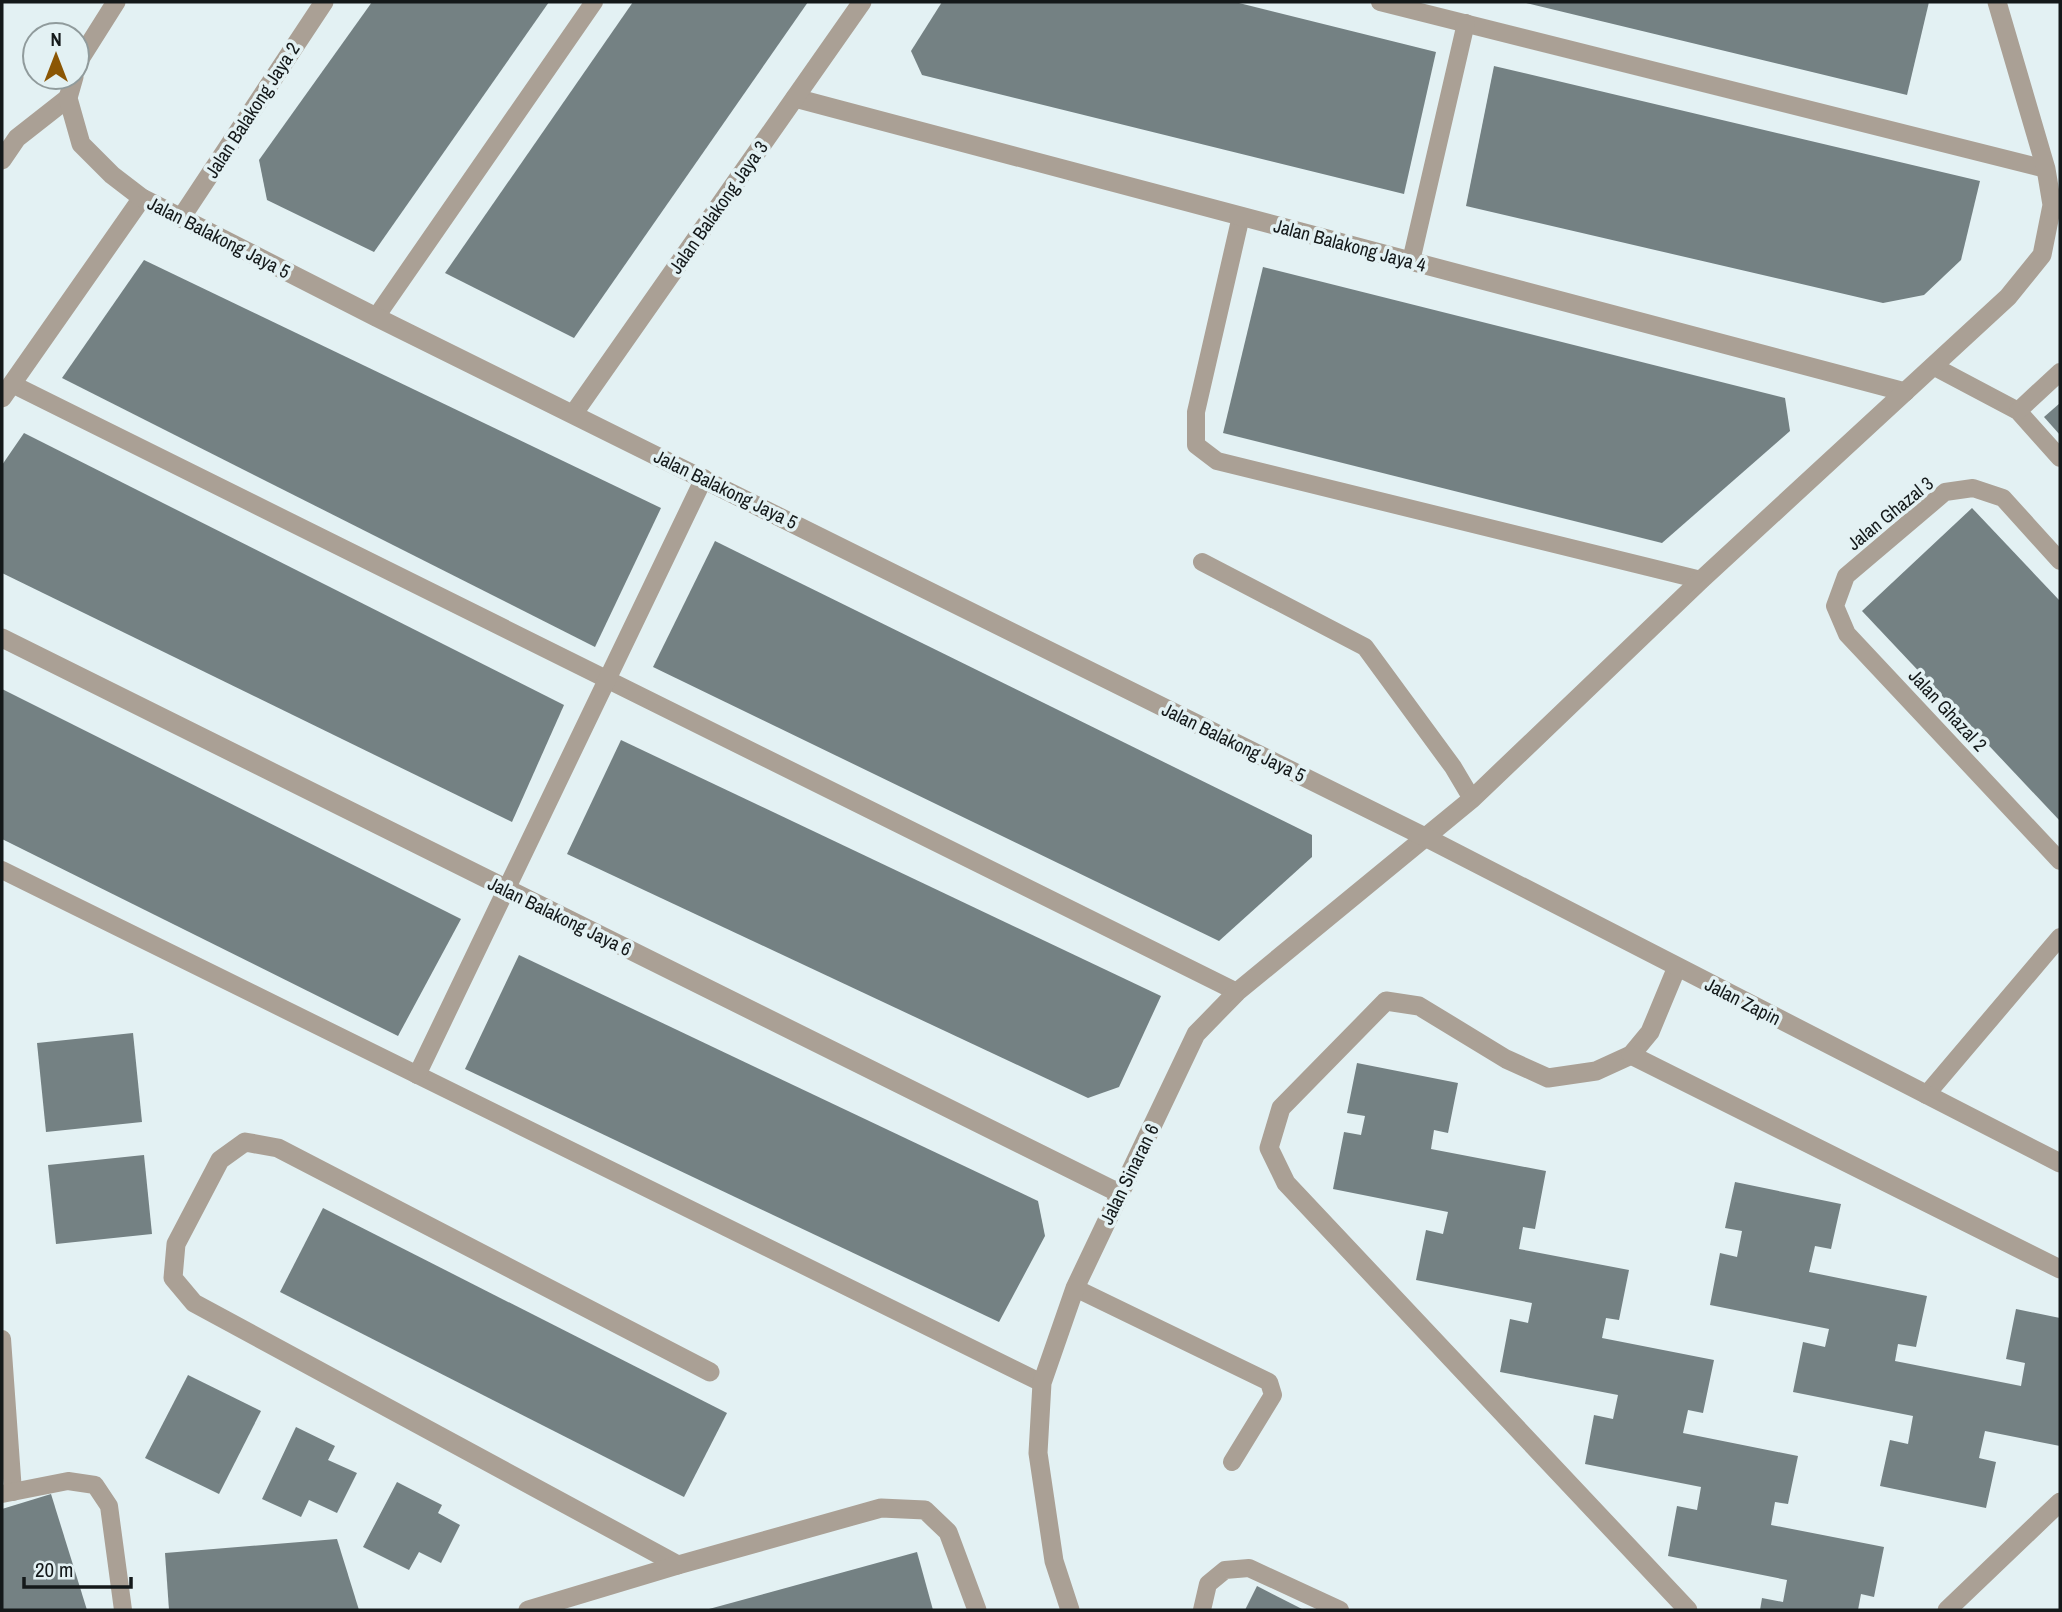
<svg xmlns="http://www.w3.org/2000/svg" width="2062" height="1612" font-family="'Archivo Narrow',sans-serif">
	<style>
		.building { fill: #748183 }
		.lines { fill: none; stroke-linecap: round; stroke-linejoin: round }
		.service { stroke: #aaa095; stroke-width: 18 }
		.minor { stroke: #aaa095; stroke-width: 19 }
		.tertiary { stroke: #aaa095; stroke-width: 19 }
		.labels { text-anchor: middle; stroke-width: 7; stroke-linejoin: round; paint-order: stroke }
		.street-label { font-size: 19px; fill: #14191a; stroke: #e3f1f3 }
	</style>
	<rect width="100%" height="100%" fill="#e3f1f3"/>
	<g class="building">
		<path d="M372 2H549L374 252 267 200 259 160Z"/>
		<path d="M633 2H808L574 338 445 273Z"/>
		<path d="M942 2H1235L1436 52 1404 194 922 75 911 51Z"/>
		<path d="M1522 2H1929L1907 95Z"/>
		<path d="M1494 66 1980 181 1961 260 1924 295 1883 303 1466 206Z"/>
		<path d="M144 260 661 508 595 647 62 378Z"/>
		<path d="M1263 267 1785 398 1790 431 1662 543 1223 433Z"/>
		<path d="M2060 403V435L2044 417Z"/>
		<path d="M24 433 564 705 512 822 2 573V465Z"/>
		<path d="M1972 508 2060 601V821L1862 611Z"/>
		<path d="M715 541 1312 835V857L1219 941 653 667Z"/>
		<path d="M2 689 461 919 398 1036 2 839Z"/>
		<path d="M621 740 1161 996 1119 1087 1088 1098 567 854Z"/>
		<path d="M519 955 1038 1201 1045 1236 999 1322 465 1069Z"/>
		<path d="M133 1033 142 1122 46 1132 37 1043Z"/>
		<path d="M1357 1063 1458 1083 1448 1133 1434 1130 1431 1149 1546 1171 1535 1229 1523 1227 1519 1249 1629 1270 1619 1320 1606 1318 1602 1338 1714 1360 1703 1413 1688 1410 1683 1433 1798 1456 1788 1504 1775 1502 1771 1525 1884 1547 1874 1597 1861 1594 1858 1610H1760L1762 1598 1783 1602 1787 1580 1668 1556 1677 1506 1697 1510 1701 1487 1585 1464 1594 1415 1613 1419 1618 1395 1500 1372 1510 1319 1528 1323 1532 1303 1416 1280 1426 1230 1443 1234 1448 1212 1333 1189 1344 1132 1361 1135 1365 1116 1347 1113Z"/>
		<path d="M144 1155 152 1234 56 1244 48 1165Z"/>
		<path d="M1735 1182 1841 1204 1831 1249 1815 1246 1809 1272 1927 1296 1916 1347 1898 1344 1895 1361 2021 1386 2025 1363 2006 1359 2016 1309 2060 1318V1446L1985 1431 1979 1458 1996 1462 1986 1508 1880 1486 1890 1440 1908 1444 1913 1416 1793 1392 1803 1342 1825 1347 1829 1329 1710 1305 1720 1253 1737 1257 1742 1231 1725 1228Z"/>
		<path d="M323 1208 727 1413 684 1497 280 1292Z"/>
		<path d="M188 1375 261 1411 219 1494 145 1458Z"/>
		<path d="M296 1427 335 1446 328 1460 357 1473 337 1513 309 1500 301 1517 262 1499Z"/>
		<path d="M397 1482 442 1505 438 1513 460 1525 441 1563 419 1552 409 1570 363 1547Z"/>
		<path d="M51 1494 87 1610H2V1509Z"/>
		<path d="M337 1539 359 1610H169L165 1553Z"/>
		<path d="M917 1552 933 1610H709V1609Z"/>
		<path d="M1257 1586 1304 1610H1245Z"/>
	</g>
	<g class="lines">
		<g class="service">
			<path d="M1380 2 2046 169"/>
			<path d="M1241 216 1196 412V445L1217 461 1701 580"/>
			<path d="M1411 261 1466 23"/>
			<path d="M376 317 594 2"/>
			<path d="M1933 366 2018 411 2060 458"/>
			<path d="M12 384 1237 992"/>
			<path d="M2018 411 2060 372"/>
			<path d="M2060 561 2003 498 1973 488 1945 492 1846 576 1835 606 1847 634 2060 861"/>
			<path d="M1202 562 1365 647 1453 767 1472 799"/>
			<path d="M2 870 1042 1383"/>
			<path d="M417 1075 704 478"/>
			<path d="M1926 1095 2060 937"/>
			<path d="M1075 1288 1269 1382 1273 1395 1232 1462"/>
			<path d="M2 1339 13 1492"/>
			<path d="M2 1494 68 1481 95 1485 109 1506 123 1610"/>
			<path d="M1202 1610 1208 1584 1225 1570 1249 1568 1340 1610"/>
		</g>
		<g class="minor">
			<path d="M795 98 1905 392"/>
			<path d="M2 160 17 138 68 98"/>
			<path d="M181 218 324 2"/>
			<path d="M2 398 142 198"/>
			<path d="M574 413 862 2"/>
			<path d="M2 638 1119 1193"/>
			<path d="M1677 967 1650 1032 1631 1055 1596 1071 1548 1078 1506 1059 1419 1006 1386 1001 1281 1108 1269 1148 1286 1183 1688 1610"/>
			<path d="M1631 1055 2060 1269"/>
			<path d="M678 1565 194 1303 173 1278 176 1244 220 1160 245 1142 278 1148 710 1372"/>
			<path d="M528 1610 678 1565 881 1508 925 1510 948 1532 977 1610"/>
			<path d="M1070 1610 1054 1561 1038 1453 1042 1383 1075 1288 1196 1034 1237 992 1472 799 1701 580 2008 297 2042 255 2052 205 2046 169 1997 2"/>
			<path d="M1947 1610 2060 1502"/>
		</g>
		<g class="tertiary">
			<path d="M77 68 80 59 116 2"/>
			<path d="M74 77 68 98 81 144 112 175 142 198 376 317 1427 838 2060 1163"/>
		</g>
	</g>
	<g class="labels">
		<g class="street-label">
			<text transform="translate(252 110) rotate(-57)" y="7">Jalan Balakong Jaya 2</text>
			<text transform="translate(718 207) rotate(-55)" y="7">Jalan Balakong Jaya 3</text>
			<text transform="translate(219 237) rotate(27)" y="7">Jalan Balakong Jaya 5</text>
			<text transform="translate(1350 245) rotate(15)" y="7">Jalan Balakong Jaya 4</text>
			<text transform="translate(726 489) rotate(26)" y="7">Jalan Balakong Jaya 5</text>
			<text transform="translate(1890 513) rotate(-39)" y="7">Jalan Ghazal 3</text>
			<text transform="translate(1948 710) rotate(47)" y="7">Jalan Ghazal 2</text>
			<text transform="translate(1234 742) rotate(26)" y="7">Jalan Balakong Jaya 5</text>
			<text transform="translate(560 916) rotate(26)" y="7">Jalan Balakong Jaya 6</text>
			<text transform="translate(1743 1001) rotate(27)" y="7">Jalan Zapin</text>
			<text transform="translate(1129 1174) rotate(-64)" y="7">Jalan Sinaran 6</text>
		</g>
	</g>
	<rect width="2062" height="1612" fill="none" stroke="#14191a" stroke-width="7"/>
	<g transform="translate(56 56)"><circle r="33" fill="#e3f1f3" stroke="#909b9c" stroke-width="2"/>
	<path d="M0-5L12 26L0 18L-12 26Z" fill="#8b5604"/>
	<text y="-10" font-size="19" font-weight="bold" text-anchor="middle" fill="#14191a">N</text>
	</g>
	<path d="M24 1577v10h107v-10" fill="none" stroke="#14191a" stroke-width="3.5"/>
	<text x="35" y="1577" font-size="21" fill="#14191a" stroke="#e3f1f3" stroke-width="5" paint-order="stroke">20 m</text>
</svg>
